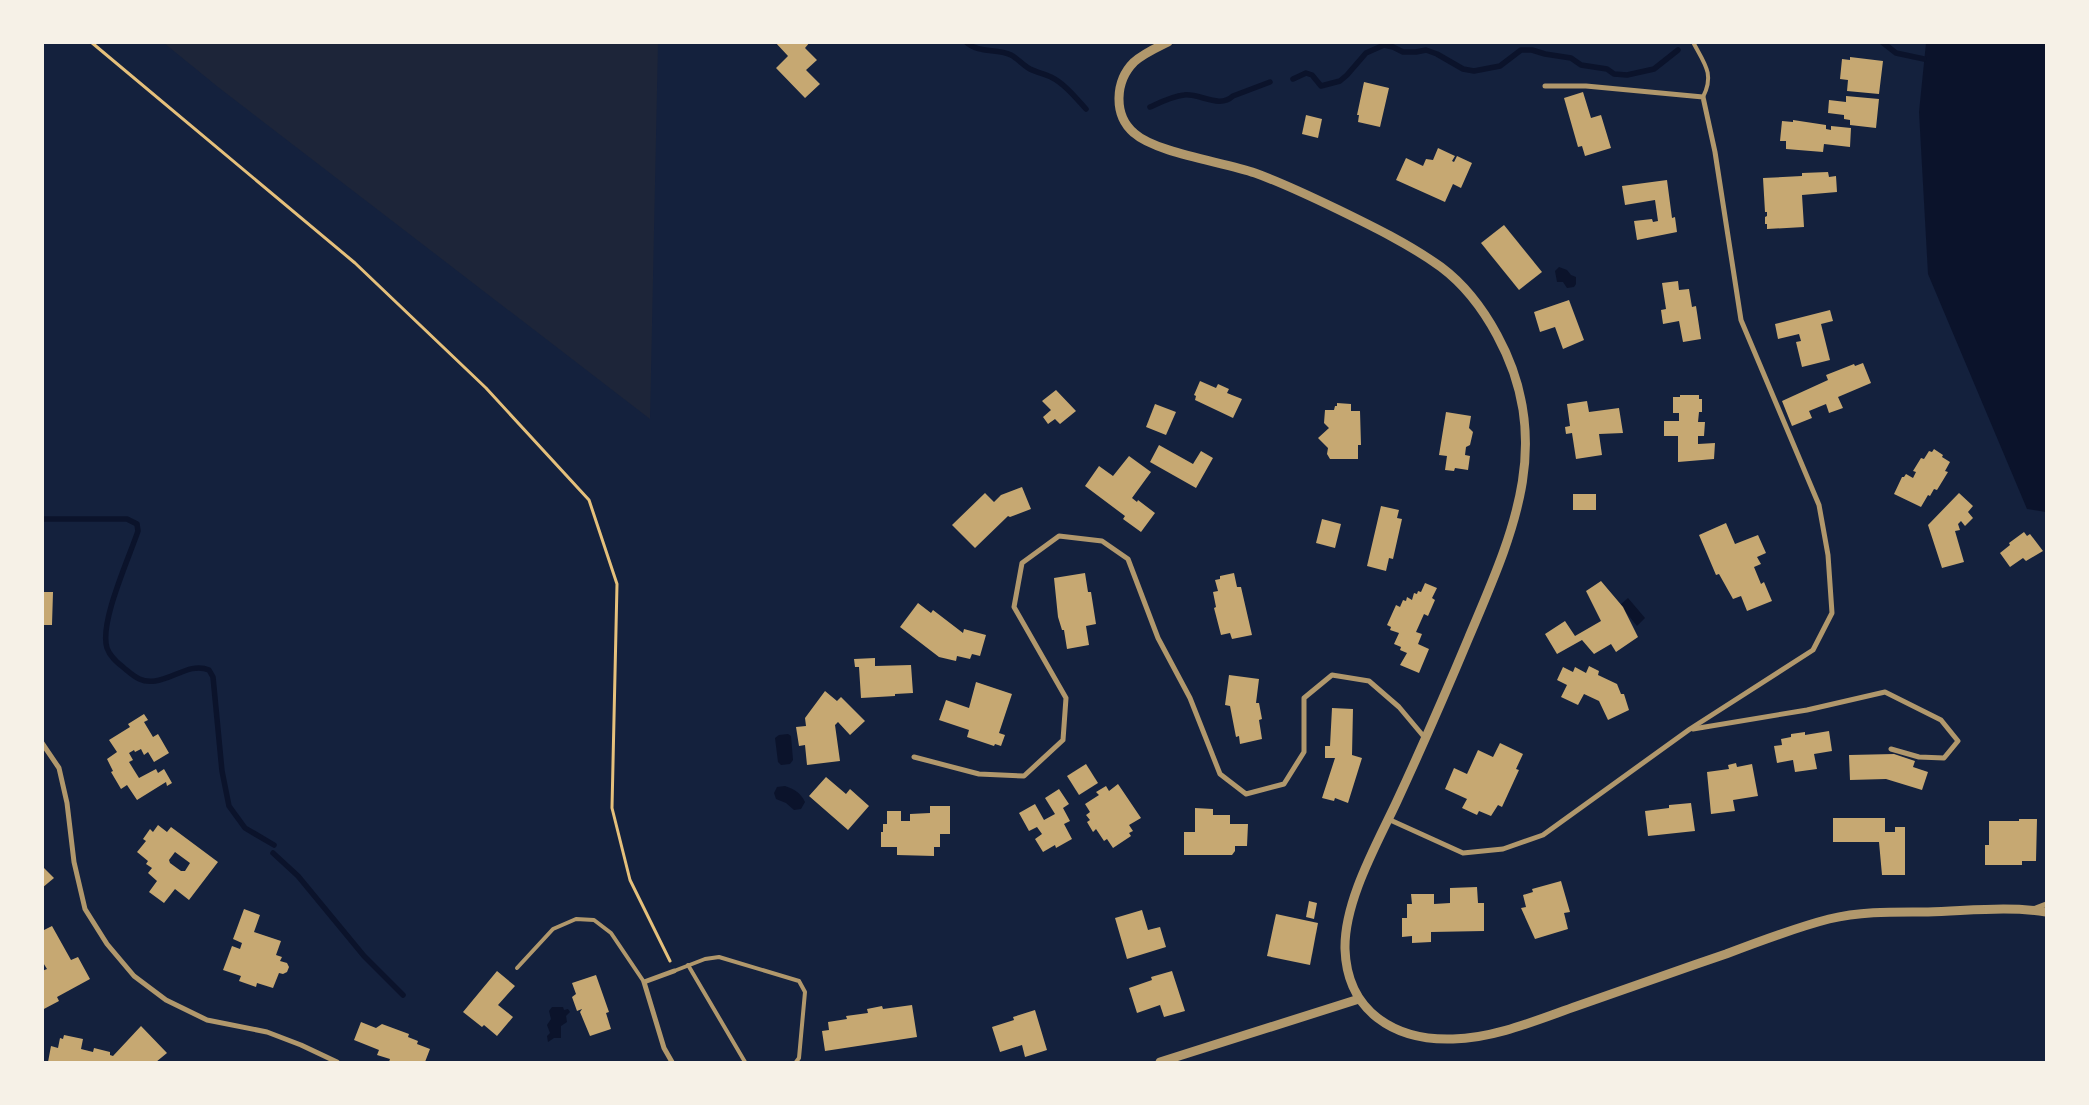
<svg xmlns="http://www.w3.org/2000/svg" width="2089" height="1105" font-family="Rubik,sans-serif">
	<style>
		.green { fill: #1d2539 }
		.water { fill: #0b132b }
		.lines { fill: none; stroke-linecap: round; stroke-linejoin: round }
		.stream { stroke: #0b132b; stroke-width: 5.5 }
		.building { fill: #c6a872; fill-rule: evenodd }
		.path { stroke: #e5c07b; stroke-width: 3 }
		.service { stroke: #b1986c; stroke-width: 4 }
		.minor { stroke: #b1986c; stroke-width: 5 }
		.tertiary { stroke: #b1986c; stroke-width: 9 }
	</style>
	<rect width="100%" height="100%" fill="#14213d"/>
	<path class="green" d="M164 43H658L650 419 218 87Z"/>
	<g class="water">
		<path d="M1926 43H2046V512L2027 509 1928 274 1919 112Z"/>
		<path d="M1559 267 1567 270 1571 275 1576 277V284L1574 287 1567 288 1563 282H1557L1555 271Z"/>
		<path d="M1628 598 1645 618 1637 626 1620 605Z"/>
		<path d="M788 734 791 736 793 760 790 764 781 765 778 762 775 738 779 735Z"/>
		<path d="M785 786C794 789 801 793 805 802L801 809 794 810 786 803 776 799 774 793 777 787Z"/>
		<path d="M552 1007H563L564 1010 568 1009 570 1012 566 1016 567 1022 561 1026V1038H554L548 1042 547 1036 550 1033 547 1025 551 1019 549 1011Z"/>
	</g>
	<g class="lines">
		<g class="stream">
			<path d="M966 42C979 54 996 48 1011 55 1017 58 1023 65 1030 69 1036 72 1044 74 1051 77 1065 84 1076 98 1086 109"/>
			<path d="M1882 42 1896 53 1924 59"/>
			<path d="M1293 79 1306 73 1312 75 1321 86 1340 81 1347 75 1366 53 1384 45 1393 47 1403 52H1416L1426 50 1437 54 1463 69 1474 71 1500 66 1521 50H1532L1545 54 1571 58 1581 65 1607 69 1614 74 1627 75 1654 69 1678 50"/>
			<path d="M1150 107C1161 102 1173 96 1184 95 1200 93 1219 109 1233 96L1270 82"/>
			<path d="M42 519H127L137 524 138 531C129 558 99 623 107 648 110 657 118 663 124 668 135 677 141 683 155 681 173 679 191 662 209 670L213 677 222 771 229 806 245 828 274 845"/>
			<path d="M273 853 298 876 364 956 403 995"/>
		</g>
	</g>
	<g class="building">
		<path d="M775 42H810L805 48 817 60 806 70 820 84 805 98 776 68 788 56Z"/>
		<path d="M1850 57 1883 61 1879 94 1847 91 1848 80 1840 79 1842 59 1850 60Z"/>
		<path d="M1364 82 1389 88 1380 127 1358 122 1359 115H1357Z"/>
		<path d="M1583 92 1591 118 1601 115 1611 148 1585 156 1582 146 1578 147 1564 98Z"/>
		<path d="M1846 96 1879 99 1876 128 1850 125V120L1844 119V115L1828 113 1829 100 1846 102Z"/>
		<path d="M1306 115 1322 119 1318 138 1302 134Z"/>
		<path d="M1793 120 1826 125V129L1831 130V126L1851 128 1850 147 1824 144 1823 152 1786 149V141H1780L1782 121 1793 122Z"/>
		<path d="M1438 148 1455 156 1452 161 1454 162 1457 156 1472 163 1461 188 1453 184 1445 202 1396 180 1406 158 1423 166 1426 159 1433 160Z"/>
		<path d="M1828 172 1829 177 1836 176 1837 192 1802 195 1804 227 1767 229V224H1765V217L1767 216V212H1765L1763 178 1802 176V173Z"/>
		<path d="M1667 180 1672 218 1675 217 1677 232 1637 240 1634 221 1652 219 1653 222 1658 221 1655 200 1625 205 1622 186Z"/>
		<path d="M1504 225 1542 272 1519 290 1481 243Z"/>
		<path d="M1678 281 1679 290 1689 289 1692 307 1696 306 1701 339 1683 342 1679 321 1663 324 1661 310 1666 309 1662 283Z"/>
		<path d="M1569 300 1584 340 1563 349 1555 327 1540 332 1534 312Z"/>
		<path d="M1830 310 1833 321 1821 324 1830 360 1802 367 1796 342 1801 341 1799 334 1778 339 1775 324Z"/>
		<path d="M1863 363 1871 383 1838 397 1843 408 1829 413 1826 404 1809 411 1812 418 1792 426 1782 401 1828 380 1826 375 1854 364 1855 366Z"/>
		<path d="M1200 381 1216 388 1218 384 1229 389 1227 393 1242 399 1233 418 1195 400 1196 396 1194 395Z"/>
		<path d="M1056 390 1076 411 1060 424 1055 419 1048 424 1043 417 1051 410 1042 401Z"/>
		<path d="M1680 395H1699V399H1702V412H1699L1698 422H1705L1704 436H1698V444L1715 443 1714 459 1678 462V436H1664V421H1679V413H1673V397H1680Z"/>
		<path d="M1587 401 1589 412 1619 408 1623 433 1599 434 1602 455 1576 459 1572 433 1566 434 1565 427 1570 426 1567 404Z"/>
		<path d="M1337 403 1351 404V411H1360L1361 445H1358V459H1330L1327 454 1328 448 1318 438 1329 428 1324 423 1325 410H1334L1335 406H1337Z"/>
		<path d="M1155 404 1176 412 1166 435 1146 427Z"/>
		<path d="M1446 412 1471 416 1469 428 1473 432 1470 445 1466 447 1465 455 1470 456 1468 470 1455 468 1454 471 1445 470 1447 456 1439 455Z"/>
		<path d="M1159 445 1193 464 1201 451 1213 458 1196 488 1150 462Z"/>
		<path d="M1934 449 1943 455 1942 457 1950 462 1945 471 1948 472 1937 490 1934 489 1930 496 1928 495 1921 507 1894 494 1902 477H1904L1906 474 1913 478 1916 472 1913 471 1921 458 1924 459 1929 451 1932 452Z"/>
		<path d="M1129 456 1151 472 1132 498 1137 502 1138 500 1155 513 1141 532 1123 519 1125 516 1085 486 1099 466 1113 476Z"/>
		<path d="M1022 487 1031 509 1010 517 1008 516 975 548 952 525 985 493 994 502 1001 495Z"/>
		<path d="M1959 493 1973 506 1968 512 1973 518 1965 526 1961 521 1958 524 1960 530 1955 531 1964 562 1942 568 1928 525Z"/>
		<rect x="1573" y="494" width="23" height="16"/>
		<path d="M1381 506 1399 510 1397 518 1402 519 1393 559 1389 558 1386 571 1367 566Z"/>
		<path d="M1322 519 1341 524 1335 548 1316 543Z"/>
		<path d="M1726 523 1735 544 1758 535 1766 553 1757 557 1761 564 1754 567 1761 584 1764 582 1772 601 1747 611 1741 596 1733 599 1719 574 1716 575 1699 535Z"/>
		<path d="M2024 532 2027 536 2030 534 2043 551 2026 561 2023 558 2010 567 2000 553 2010 545 2009 543Z"/>
		<path d="M1085 573 1088 592H1091L1096 624 1086 626 1089 645 1067 649 1064 630H1062L1058 617 1054 578Z"/>
		<path d="M1234 573 1237 587H1241L1252 635 1232 639 1230 633 1221 635 1214 608 1216 607 1213 592 1218 591 1215 580 1220 579V576Z"/>
		<path d="M1601 581 1623 607 1638 637 1616 652 1611 644 1594 654 1582 640 1557 654 1545 634 1565 621 1575 636 1601 621 1586 591Z"/>
		<path d="M1425 583 1437 588 1432 598 1435 600 1428 616 1424 614 1416 632 1422 634 1418 644 1429 649 1419 673 1400 665 1407 653 1400 650 1401 647 1394 644 1399 633 1390 630 1391 627 1387 625 1396 605 1400 607 1403 600 1406 601 1407 597 1412 600 1414 593 1417 594 1418 591 1421 592Z"/>
		<path d="M42 592H53L52 625H42Z"/>
		<path d="M918 603 931 613 933 610 963 633 964 629 986 635 980 656 972 654 970 659 957 656 956 661 939 657 900 627Z"/>
		<path d="M875 658V666L911 665 913 693 895 694V696L861 698 859 667H855L854 659Z"/>
		<path d="M1589 666 1599 671 1598 675 1617 684 1621 694H1624L1629 710 1608 720 1599 701 1584 694 1578 705 1561 697 1567 685 1557 680 1563 667 1573 672 1575 667 1586 673Z"/>
		<path d="M1229 675 1259 679 1256 703H1259L1262 719 1259 720 1262 739 1240 744 1239 736 1236 737 1230 706 1225 705Z"/>
		<path d="M976 682 1012 694 999 733 1005 735 1001 746 995 744 994 746 967 737 969 730 939 720 946 700 969 708Z"/>
		<path d="M825 691 837 701 841 697 865 721 850 735 838 722 835 725 840 761 807 765 805 745 799 746 796 727 806 726 805 718Z"/>
		<path d="M1332 708 1353 709 1352 755 1362 758 1348 803 1335 798 1334 801 1322 798 1335 758H1325V746H1330Z"/>
		<path d="M144 714 148 720 144 722 153 737 158 734 169 753 154 762 148 752 144 755 141 749 135 752 134 750 129 753 133 760 129 762 139 778 156 769 158 773 164 769 172 783 167 786 166 782 137 800 127 785 121 789 111 772 113 771 107 759 117 752 109 740 130 727 128 724Z"/>
		<path d="M1829 731 1832 751 1814 754 1817 769 1795 772 1793 760 1777 763 1774 746 1782 745 1781 739 1791 737V734L1805 732V735Z"/>
		<path d="M1500 743 1523 754 1516 769 1519 770 1502 807 1498 805 1491 816 1479 811 1477 815 1462 808 1467 799 1445 789 1454 768 1467 774 1478 750 1493 757Z"/>
		<path d="M1894 754 1915 761 1913 767 1928 772 1922 790 1886 779 1850 780 1849 755Z"/>
		<path d="M1736 763 1737 767 1752 764 1758 796 1733 800 1735 811 1711 814 1707 772 1729 769 1728 765Z"/>
		<path d="M1086 764 1098 783 1079 795 1067 776Z"/>
		<path d="M826 777 846 794 850 789 869 806 848 830 809 796Z"/>
		<path d="M1118 784 1141 818 1129 825 1133 831 1129 833 1131 836 1113 848 1107 839 1104 841 1096 829 1093 832 1087 822 1090 820 1086 815 1090 812 1085 804 1099 795 1096 792 1106 786 1109 791Z"/>
		<path d="M1059 789 1069 804 1063 808 1070 821 1064 824 1072 839 1056 848 1055 845 1043 852 1035 839 1042 834 1037 827 1029 831 1019 813 1035 804 1044 820 1055 814 1045 798Z"/>
		<path d="M1691 803 1695 831 1648 836 1645 811 1669 808V805Z"/>
		<path d="M930 806H950V834H940V847H934V856L897 855V847H881V832H883V824H887V811H901V821H910V814L930 813Z"/>
		<path d="M1195 808 1213 809V815H1230V824H1248L1247 846H1235V851L1232 855H1184V832H1195Z"/>
		<path d="M1833 818H1885V832H1895V827H1905V875H1882L1879 842H1833Z"/>
		<path d="M2019 819H2037L2036 861H2022V865H1985V845H1989V821H2019Z"/>
		<path d="M158 825 167 832 171 827 218 862 189 900 175 889 164 903 149 892 157 881 148 873 152 868 146 864 148 861 137 852 146 841 143 839 150 829 153 832ZM175 852 190 863 185 871H181L170 863 169 860Z"/>
		<path d="M42 866 54 878 42 888Z"/>
		<path d="M1561 881 1570 912 1564 913 1568 929 1535 939 1521 908 1526 907 1523 895 1533 892 1532 889Z"/>
		<path d="M1477 887 1478 903H1484V931L1431 932V942L1412 943V936L1402 937V918H1407V904H1412L1411 894H1434V904L1450 903V888Z"/>
		<path d="M1309 901 1317 903 1314 919 1306 917Z"/>
		<path d="M244 909 260 915 254 932 281 941 276 955 282 957 280 961 287 963 289 967 287 972 283 974 279 973 273 988 257 983 256 987 239 981 241 976 223 970 232 946 240 949 242 943 233 939Z"/>
		<path d="M1142 910 1148 930 1160 927 1166 947 1127 959 1115 918Z"/>
		<path d="M1276 914 1318 923 1310 965 1267 956Z"/>
		<path d="M52 926 71 960 78 957 90 979 57 997 59 1001 42 1010V971L47 969 42 961V931Z"/>
		<path d="M497 971 515 986 498 1005 513 1017 497 1036 484 1025 482 1027 463 1012Z"/>
		<path d="M1172 971 1185 1011 1164 1017 1160 1005 1137 1013 1129 988 1152 980 1151 977Z"/>
		<path d="M596 975 609 1012 606 1013 611 1029 590 1036 580 1012 582 1009 577 1011 572 997 576 994 572 983Z"/>
		<path d="M912 1005 917 1037 825 1051 822 1031 829 1030 828 1022 847 1019 846 1016 868 1013 867 1009 882 1006 883 1009Z"/>
		<path d="M1035 1010 1047 1050 1025 1057 1022 1045 1000 1052 992 1027 1014 1020 1013 1017Z"/>
		<path d="M361 1022 376 1028 382 1024 409 1034 408 1037 418 1041 417 1044 430 1049 425 1062H389L390 1059 377 1055 379 1050 354 1040Z"/>
		<path d="M141 1026 167 1053 156 1062H48L51 1046 58 1048 60 1038 63 1039 64 1035 83 1039 81 1049 93 1052 94 1048 110 1052V1055L113 1056Z"/>
	</g>
	<g class="lines">
		<path class="path" d="M91 42 355 263 486 388 589 500 617 584 612 808 630 880 670 961"/>
		<g class="service">
			<path d="M1693 42C1704 63 1715 74 1703 97"/>
			<path d="M688 965 745 1062"/>
			<path d="M517 968 553 929 576 919 594 920 611 933 644 982"/>
			<path d="M674 971 705 959 719 957 799 981 805 992 799 1058 796 1062"/>
		</g>
		<g class="minor">
			<path d="M1693 729 1807 710 1885 692 1941 720 1958 741 1944 758 1919 757 1891 749"/>
			<path d="M42 743 59 768 67 803 74 862 85 909 107 944 134 976 166 1000 207 1020 267 1032 301 1045 337 1062"/>
			<path d="M914 757 979 774 1024 776 1063 740 1066 698 1014 607 1022 563 1059 536 1102 541 1128 559 1158 638 1190 698 1220 774 1246 794 1284 784 1304 752V698L1332 675 1369 681 1399 707 1425 738"/>
			<path d="M1388 819 1463 853 1503 849 1543 835 1690 729 1813 650 1832 613 1828 555 1819 505 1741 320 1715 152 1703 97 1586 86H1545"/>
			<path d="M2033 909 2046 904"/>
			<path d="M672 1062 664 1048 644 982 674 971"/>
		</g>
		<g class="tertiary">
			<path d="M1168 42C1156 48 1144 53 1134 62 1115 81 1113 115 1134 133 1156 153 1224 162 1255 173 1283 183 1310 196 1337 209 1372 226 1409 244 1441 267 1465 285 1483 309 1497 335 1556 443 1512 535 1469 637 1446 692 1422 747 1397 801 1377 844 1344 901 1345 949 1347 1011 1394 1041 1453 1039 1495 1038 1537 1020 1577 1006 1626 989 1676 971 1726 954 1760 941 1794 928 1829 919 1862 911 1894 912 1928 912 1968 911 2007 906 2046 912"/>
			<path d="M1160 1062 1359 999"/>
		</g>
	</g>
	<rect width="2089" height="1105" fill="none" stroke="#f6f1e7" stroke-width="88"/>
</svg>
